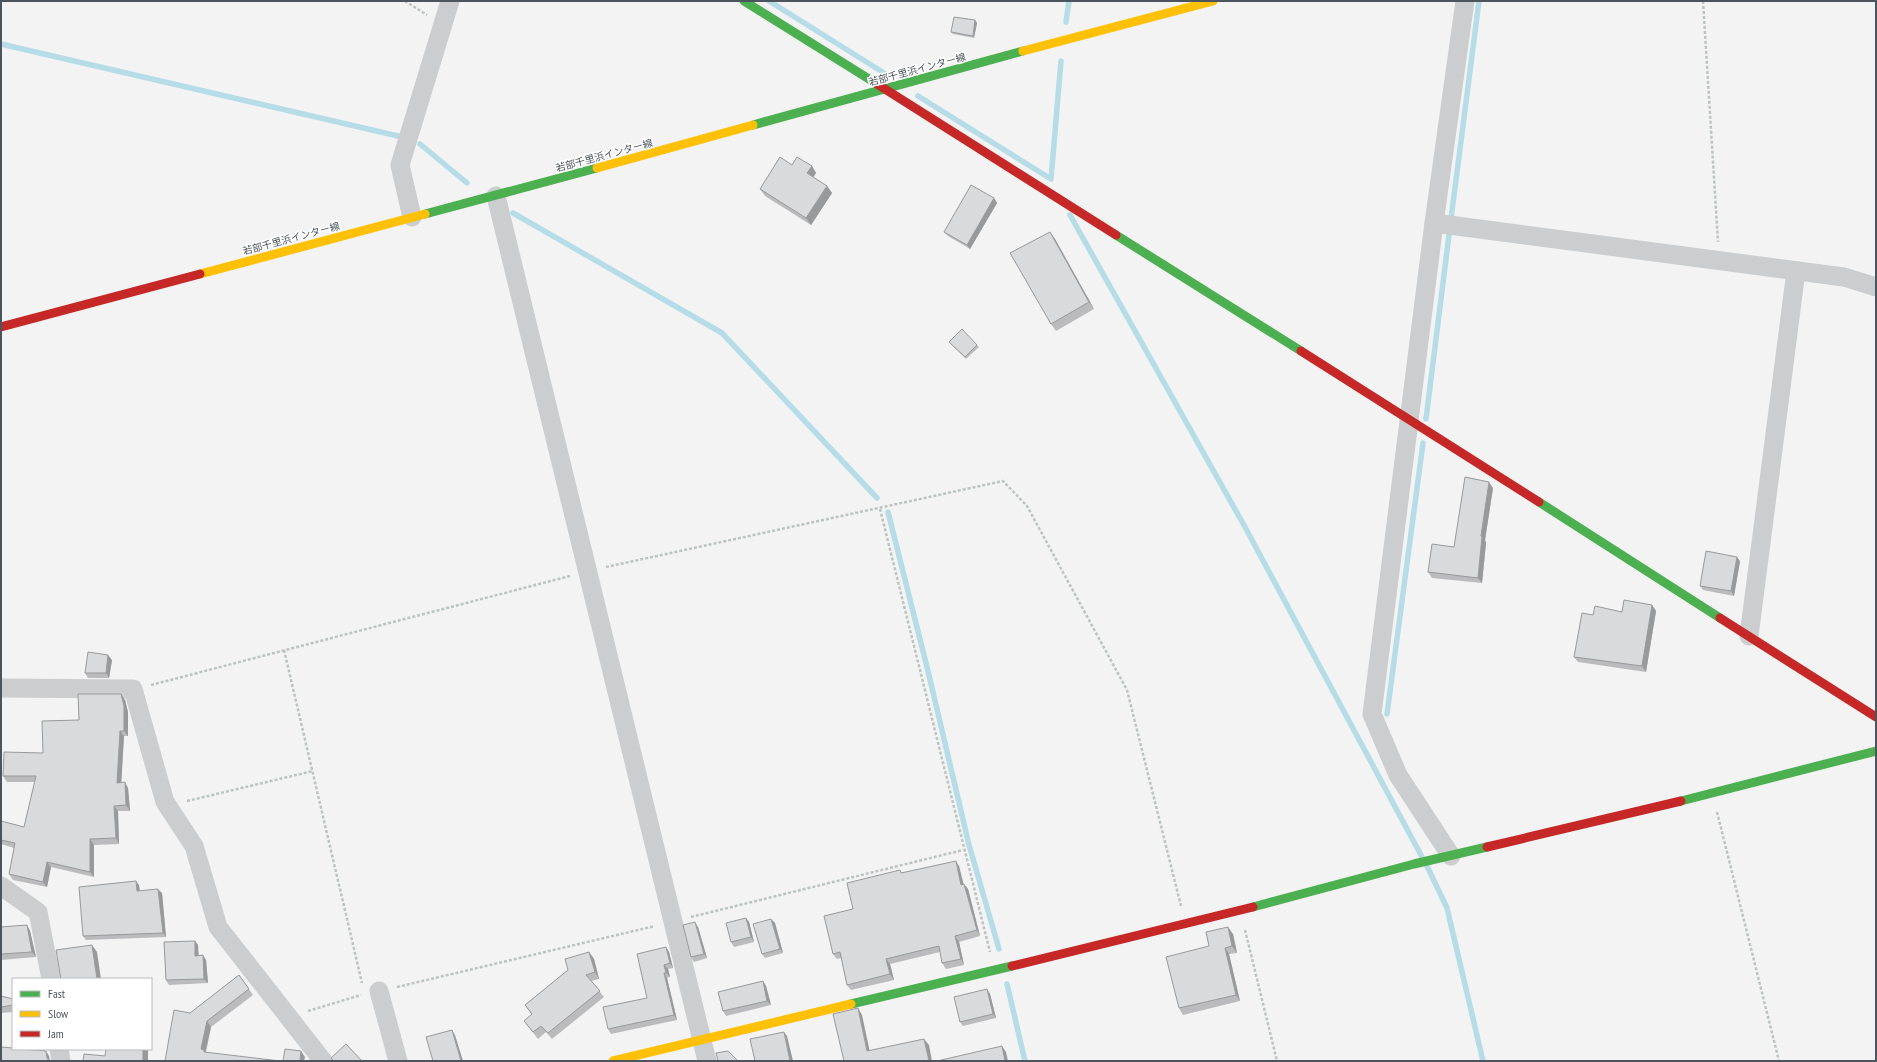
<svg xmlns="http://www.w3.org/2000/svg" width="1877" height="1062" font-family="'PT Sans Narrow','Noto Sans JP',sans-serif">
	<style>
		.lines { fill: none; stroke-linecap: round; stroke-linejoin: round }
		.stream { stroke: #b5dce7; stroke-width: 5.5 }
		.path { stroke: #bcc4c2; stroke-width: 2.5; stroke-dasharray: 3 2; stroke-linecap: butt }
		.street { stroke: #cbcdce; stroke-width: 19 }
		.fast { stroke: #4caf50; stroke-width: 9 }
		.slow { stroke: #ffc107; stroke-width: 9 }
		.jam { stroke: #c62828; stroke-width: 9 }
		.wall { fill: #bbbbbd }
		.shaded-wall { fill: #98999a }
		.building { fill: #d9dadc; stroke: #98999a }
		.labels { text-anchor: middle; stroke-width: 3; stroke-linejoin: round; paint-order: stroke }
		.street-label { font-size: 10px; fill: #4c555d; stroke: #fff }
	</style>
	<rect width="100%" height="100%" fill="#f3f3f3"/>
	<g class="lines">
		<g class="stream">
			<path d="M769 1 884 73"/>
			<path d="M1066 22 1069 1"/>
			<path d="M1 44 398 136"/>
			<path d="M918 96 1051 179 1061 61"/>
			<path d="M420 144 467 183"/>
			<path d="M513 213 722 333 877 498"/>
			<path d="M1070 215 1245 527 1422 857"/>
			<path d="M1451 219 1479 1"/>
			<path d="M1426 419 1449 235"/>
			<path d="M888 512 928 671 969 845 999 949"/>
			<path d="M1387 714 1423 443"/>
			<path d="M1427 866 1447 908 1483 1061"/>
			<path d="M1007 984 1025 1061"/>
		</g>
		<g class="path">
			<path d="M405 1 427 15"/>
			<path d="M1703 1 1718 242"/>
			<path d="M880 509 990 952"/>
			<path d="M606 567 1003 481 1027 506 1127 690 1181 906"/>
			<path d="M284 650 362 983"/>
			<path d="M151 685 570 576"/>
			<path d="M187 801 313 771"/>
			<path d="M1717 812 1779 1061"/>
			<path d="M691 917 963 850"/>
			<path d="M1245 930 1277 1061"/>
			<path d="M397 987 655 926"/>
			<path d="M308 1011 361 995"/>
		</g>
		<g class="street">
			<path d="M496 196 707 1061"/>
			<path d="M412 217 400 165 450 1"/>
			<path d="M1434 223 1844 277 1876 287"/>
			<path d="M1749 636 1796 271"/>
			<path d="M1 688 133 689 165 802 194 846 218 927 323 1061"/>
			<path d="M1451 856 1398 775 1372 714 1434 223 1465 1"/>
			<path d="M1 886 38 912 51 979"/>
			<path d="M379 991 398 1061"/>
			<path d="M59 1049 61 1061"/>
		</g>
		<g class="fast">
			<path d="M744 1 877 84"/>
			<path d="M753 125 1023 51"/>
			<path d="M425 214 597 168"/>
			<path d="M1116 235 1301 351"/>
			<path d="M1539 502 1720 618"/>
			<path d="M1681 801 1876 751"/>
			<path d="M1253 907 1414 864 1487 847"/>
			<path d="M851 1004 1012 966"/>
		</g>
		<g class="slow">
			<path d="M1023 51 1213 1"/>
			<path d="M597 168 753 125"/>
			<path d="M200 274 425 214"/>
			<path d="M613 1061 851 1004"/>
		</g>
		<g class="jam">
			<path d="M877 84 1116 235"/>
			<path d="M1 327 200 274"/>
			<path d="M1301 351 1539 502"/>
			<path d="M1720 618 1876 717"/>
			<path d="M1487 847 1681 801"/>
			<path d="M1012 966 1253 907"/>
		</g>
	</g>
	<g class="wall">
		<path d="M975 20 977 23 974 38 953 34 951 32Z"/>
		<path d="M792 165 812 166 816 173 813 178 827 186 832 193 811 225 765 196 760 189Z"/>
		<path d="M994 198 997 203 970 249 948 236 944 232Z"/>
		<path d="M1050 232 1055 239 1094 309 1056 331 1051 324Z"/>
		<path d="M949 342 977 345 979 347 966 359Z"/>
		<path d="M1493 488 1485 540 1486 543 1482 583 1432 578 1428 572 1454 547Z"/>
		<path d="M1740 561 1734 596 1703 590 1700 586Z"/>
		<path d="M1652 605 1656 611 1646 672 1578 662 1574 657 1593 615 1622 612Z"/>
		<path d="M112 660 109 678H88L85 673Z"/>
		<path d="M125 700 128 712V736H124L121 782 128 788 130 811H118L119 844 94 845V877L51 867 47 887 13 880 9 874 14 848 1 844V821L24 827 35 782H7L3 776 43 753 79 720Z"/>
		<path d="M959 866 963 884 968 889 980 936 959 942 964 965 946 969 942 963 940 952 890 964 894 980 851 990 847 985 841 958 837 959 833 954 853 909 902 873Z"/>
		<path d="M139 885 140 891 162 893 166 937 86 940 83 936Z"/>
		<path d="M746 918 749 922 754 942 734 947 731 942Z"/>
		<path d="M771 919 775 923 783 953 765 958 762 954Z"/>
		<path d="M27 925 30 931 36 957 1 960V927Z"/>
		<path d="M698 927 707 958 694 962 691 957Z"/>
		<path d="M1233 934 1237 953 1229 954 1240 1001 1183 1015 1179 1008 1209 946Z"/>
		<path d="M195 941 198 945V955L206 960 208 983 169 985 166 980Z"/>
		<path d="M666 947 669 952 673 968 668 969 670 977 667 978 677 1020 611 1034 608 1029 647 998Z"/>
		<path d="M589 952 594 959 599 979 591 981 604 997 552 1039 546 1032 538 1039 524 1021 532 1015 525 1005 568 970Z"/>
		<path d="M239 975 253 995 211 1027 206 1052 165 1061 190 1013Z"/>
		<path d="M763 981 766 986 771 1005 726 1016 723 1011Z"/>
		<path d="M987 989 990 994 996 1018 963 1026 960 1022Z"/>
		<path d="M1 996 13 999V1012L1 1013Z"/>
	</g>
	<g class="shaded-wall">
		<path d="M975 20 977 23 974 38 973 36Z"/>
		<path d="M812 166 816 173 811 180 807 173Z"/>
		<path d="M827 186 832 193 811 225 806 218Z"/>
		<path d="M994 198 997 203 970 249 967 245Z"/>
		<path d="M1050 232 1055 239 1094 309 1089 302Z"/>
		<path d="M1489 482 1493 488 1485 540 1486 543 1482 583 1478 578 1481 536Z"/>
		<path d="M1737 557 1740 561 1734 596 1731 591Z"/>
		<path d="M1652 605 1656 611 1646 672 1642 666Z"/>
		<path d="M108 655 112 660 109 678 106 673Z"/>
		<path d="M121 694 125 700 128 712V736L124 731Z"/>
		<path d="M120 731 124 736 121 788 117 783Z"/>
		<path d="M125 782 128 788 130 811 126 805Z"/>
		<path d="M114 806 118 811 119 844 116 838Z"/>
		<path d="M90 839 94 845V877L90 872Z"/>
		<path d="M956 861 959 866 965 890 961 885Z"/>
		<path d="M47 862 51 867 47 887 43 882Z"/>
		<path d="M136 881 139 885 140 895 137 891Z"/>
		<path d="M964 884 968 889 980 936 977 930Z"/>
		<path d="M158 889 162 893 166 937 163 933Z"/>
		<path d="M746 918 749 922 754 942 751 937Z"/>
		<path d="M771 919 775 923 783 953 780 949Z"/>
		<path d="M695 922 698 927 707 958 704 954Z"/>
		<path d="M27 925 30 931 36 957 32 952Z"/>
		<path d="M1228 927 1233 934 1237 953 1232 946Z"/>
		<path d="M955 936 959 942 964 965 961 959Z"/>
		<path d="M195 941 198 945 199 960 195 956Z"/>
		<path d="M92 945 97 952 101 979H97Z"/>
		<path d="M666 947 669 952 673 968 670 963Z"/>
		<path d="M1225 948 1229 954 1240 1001 1236 995Z"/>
		<path d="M589 952 594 959 599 979 595 972Z"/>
		<path d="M203 955 206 960 208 983 204 979Z"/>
		<path d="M886 959 890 964 894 980 890 974Z"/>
		<path d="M664 965 668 969 670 977 666 973Z"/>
		<path d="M664 973 667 978 677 1020 674 1015Z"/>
		<path d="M763 981 766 986 771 1005 767 1001Z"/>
		<path d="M987 989 990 994 996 1018 993 1014Z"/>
		<path d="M858 1008 862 1015 871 1057 867 1051Z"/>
		<path d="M207 1021 211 1027 205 1054 201 1049Z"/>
		<path d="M452 1030 455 1035 463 1061H461Z"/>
		<path d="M784 1032 787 1036 793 1061H790Z"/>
		<path d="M924 1039 929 1045 932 1061H929Z"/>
		<path d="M1002 1046 1006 1052 1008 1061H1005Z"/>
		<rect x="143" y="1049" width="5" height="12"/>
		<path d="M46 1051 49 1056 50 1061H49L47 1058Z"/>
		<path d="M301 1051 305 1057 304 1061H300Z"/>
	</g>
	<g class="building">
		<path d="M954 17 975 20 973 36 951 32Z"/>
		<path d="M780 157 792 165 797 157 812 166 807 173 827 186 806 218 760 189Z"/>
		<path d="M971 185 994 198 967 245 944 232Z"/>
		<path d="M1050 232 1089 302 1051 324 1010 253Z"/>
		<path d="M962 329 977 345 965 357 949 342Z"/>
		<path d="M1465 477 1489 482 1481 536 1482 537 1478 578 1428 572 1432 544 1454 547Z"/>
		<path d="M1706 551 1737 557 1731 591 1700 586Z"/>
		<path d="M1624 600 1652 605 1642 666 1574 657 1582 613 1593 615 1595 606 1622 612Z"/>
		<path d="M88 652 108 655 106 673H85Z"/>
		<path d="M78 694H121L124 706V731H120L117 783 125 782 126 805 114 806 116 838 90 839V872L47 862 43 882 9 874 15 843 1 840V821L24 827 36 776H3L4 752 43 753 42 721 79 720Z"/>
		<path d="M956 861 961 885 964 884 977 930 955 936 961 959 942 963 939 946 886 959 890 974 847 985 840 952 833 954 824 916 853 909 847 883 900 870 901 873Z"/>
		<path d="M136 881 137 891 158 889 163 933 83 936 79 887Z"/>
		<path d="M746 918 751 937 731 942 726 923Z"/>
		<path d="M771 919 780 949 762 954 753 924Z"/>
		<path d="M695 922 704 954 691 957 683 925Z"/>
		<path d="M27 925 32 952 1 954V927Z"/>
		<path d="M1228 927 1232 946 1225 948 1236 995 1179 1008 1166 957 1209 946 1206 932Z"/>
		<path d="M195 941V956L203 955 204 979 166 980 164 942Z"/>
		<path d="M92 945 97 979H61L56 950Z"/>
		<path d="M666 947 670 963 664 965 666 973H664L674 1015 608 1029 603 1007 647 998 637 954Z"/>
		<path d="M589 952 595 972 586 975 600 991 548 1033 541 1026 533 1032 524 1021 532 1014 525 1005 568 970 565 959Z"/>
		<path d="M239 975 249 989 207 1021 201 1049 204 1050V1052L280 1061H165L174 1010 190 1013Z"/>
		<path d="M763 981 767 1001 723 1011 718 992Z"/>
		<path d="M987 989 993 1014 960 1022 954 997Z"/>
		<path d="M1 996 13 999V1005L1 1007Z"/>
		<path d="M858 1008 867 1051 924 1039 929 1061H844L833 1014Z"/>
		<path d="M452 1030 461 1061H433L426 1037Z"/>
		<path d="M784 1032 790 1061H755L750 1039Z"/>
		<path d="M346 1044 362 1061H334L331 1058Z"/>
		<path d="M1002 1046 1005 1061H937Z"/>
		<path d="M1 1047 13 1048V1049H23L46 1051 47 1058 49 1061H1Z"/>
		<path d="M106 1049H143V1061H83L84 1054 105 1056Z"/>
		<path d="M285 1049 301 1051 300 1061H283Z"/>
		<path d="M728 1051 738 1061H718L716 1053Z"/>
	</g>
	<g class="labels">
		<g class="street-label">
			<text transform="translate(917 69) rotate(-15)" y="4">若部千里浜インター線</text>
			<text transform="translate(604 155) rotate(-15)" y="4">若部千里浜インター線</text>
			<text transform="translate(291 238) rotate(-15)" y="4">若部千里浜インター線</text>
		</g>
	</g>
	<rect width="1877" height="1062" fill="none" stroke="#4c555d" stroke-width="4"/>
	<rect x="12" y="978" width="140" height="72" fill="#ffffff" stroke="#b7bbbe"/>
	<rect x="20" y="991" width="20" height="6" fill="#4caf50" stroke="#b7bbbe"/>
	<text x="48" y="998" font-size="12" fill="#4c555d">Fast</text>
	<rect x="20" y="1011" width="20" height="6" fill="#ffc107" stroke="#b7bbbe"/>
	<text x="48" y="1018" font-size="12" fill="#4c555d">Slow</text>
	<rect x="20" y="1031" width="20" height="6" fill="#c62828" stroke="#b7bbbe"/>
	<text x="48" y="1038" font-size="12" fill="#4c555d">Jam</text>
</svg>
